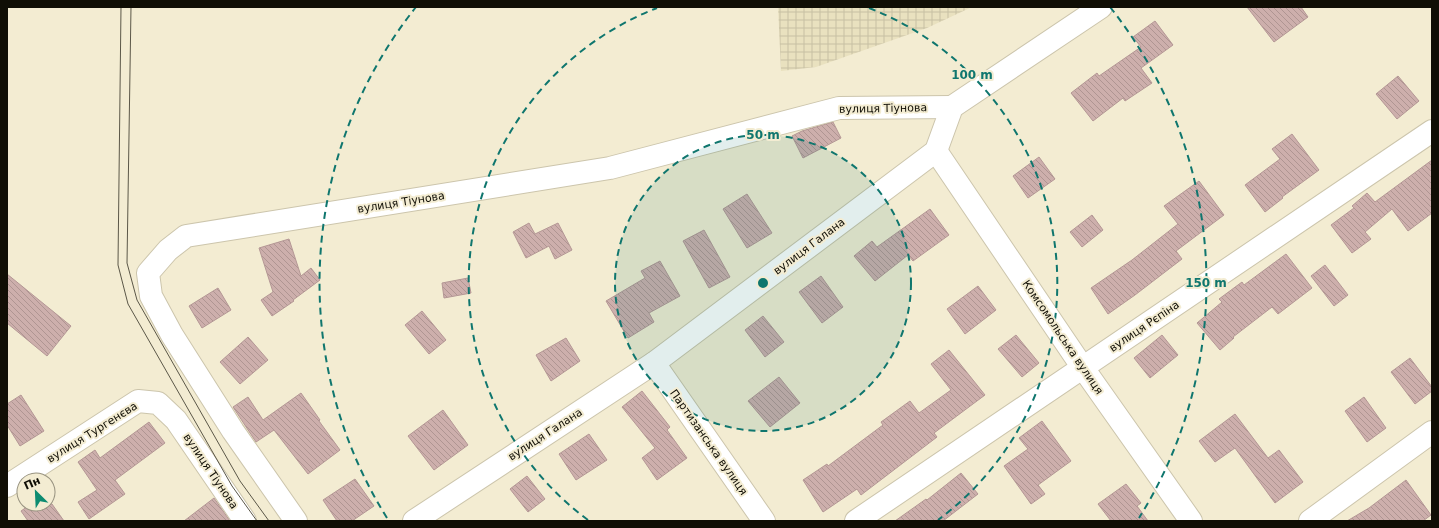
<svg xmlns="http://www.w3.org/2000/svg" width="1439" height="528" font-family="'DejaVu Sans',sans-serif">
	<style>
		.industrial { fill: url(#industrial-grid) }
		.building { fill: url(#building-back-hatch); stroke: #b49795 }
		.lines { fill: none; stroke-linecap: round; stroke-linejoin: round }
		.minor-casing { stroke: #ccc5ac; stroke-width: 24 }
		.minor { stroke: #fff; stroke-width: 22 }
		.tram { stroke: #5b5748; stroke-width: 1 }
		.ring { fill: none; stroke: #0f766e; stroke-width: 2; stroke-dasharray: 7 5 }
		.labels { text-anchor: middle; stroke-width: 4; stroke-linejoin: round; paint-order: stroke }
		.street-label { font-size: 11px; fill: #100e05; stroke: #f3ecd2 }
		.centre { fill: #0f766e; stroke: #f3ecd2; stroke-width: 2 }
		.ring-label { font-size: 12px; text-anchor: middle; font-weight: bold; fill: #0f766e; stroke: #f3ecd2; stroke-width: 4; stroke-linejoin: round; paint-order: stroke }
	</style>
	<defs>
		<pattern id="industrial-grid" width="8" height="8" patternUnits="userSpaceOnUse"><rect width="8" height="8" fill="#e9e1bf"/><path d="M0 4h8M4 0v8" fill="none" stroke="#c7c0a3"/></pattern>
		<pattern id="building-back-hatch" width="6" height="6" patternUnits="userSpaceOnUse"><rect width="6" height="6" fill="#cdafac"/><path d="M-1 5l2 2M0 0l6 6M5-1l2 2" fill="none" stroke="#af9592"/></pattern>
	</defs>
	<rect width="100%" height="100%" fill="#f3ecd2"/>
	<path class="industrial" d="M778 7H972L927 28 816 67 781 71Z"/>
	<g class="building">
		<path d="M1247 7H1301L1308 17 1274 42Z"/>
		<path d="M1155 21 1173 45 1141 68 1152 83 1125 101 1123 98 1093 121 1071 93 1097 73 1099 76 1141 47 1133 37Z"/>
		<path d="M1398 76 1419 101 1397 119 1376 94Z"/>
		<path d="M833 122 841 138 803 158 792 136 802 131Z"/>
		<path d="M1292 134 1319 170 1282 197 1283 198 1265 212 1245 185 1280 159 1272 149Z"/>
		<path d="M1039 157 1055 179 1028 198 1013 176Z"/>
		<path d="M1432 160V213L1408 231 1392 209 1365 232 1371 239 1352 253 1331 225 1354 208 1352 206 1367 193 1375 202Z"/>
		<path d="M1199 181 1224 215 1176 251 1182 259 1135 295 1108 314 1091 288 1132 260 1178 224 1164 206Z"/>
		<path d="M747 194 772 233 747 248 723 209Z"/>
		<path d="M930 209 949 235 913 261 908 255 875 281 854 256 872 241 877 247Z"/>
		<path d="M1092 215 1103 230 1082 247 1070 232Z"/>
		<path d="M529 223 535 234 558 223 572 250 555 259 549 246 526 258 513 232Z"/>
		<path d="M704 230 730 277 709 288 683 241Z"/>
		<path d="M289 239 301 276 311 268 320 280 293 300 294 301 272 316 261 300 273 292 259 248Z"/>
		<path d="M1286 254 1312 288 1278 314 1272 307 1233 337 1234 338 1220 350 1197 323 1222 302 1219 299 1242 282 1244 285Z"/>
		<path d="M660 261 680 296 649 313 654 322 628 338 606 301 645 278 641 271Z"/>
		<path d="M1325 265 1348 295 1334 306 1311 276Z"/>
		<path d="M7 274 71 326 47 356 7 323Z"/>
		<path d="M821 276 843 307 822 323 799 292Z"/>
		<path d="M468 278 471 293 444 298 442 283Z"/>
		<path d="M978 286 996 310 965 334 947 309Z"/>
		<path d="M218 288 231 310 202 328 189 306Z"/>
		<path d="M422 311 446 340 429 354 405 325Z"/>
		<path d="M763 316 784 342 765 357 745 330Z"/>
		<path d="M1016 335 1039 363 1022 377 998 349Z"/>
		<path d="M1162 335 1178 355 1150 378 1134 358Z"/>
		<path d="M248 337 268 360 240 384 220 362Z"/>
		<path d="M566 338 580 361 551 381 536 355Z"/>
		<path d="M949 350 985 395 934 433 937 437 861 495 857 489 823 512 803 480 827 464 828 466 883 425 881 422 910 401 919 413 951 390 931 364Z"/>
		<path d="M1410 358 1432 387V391L1415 404 1391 372Z"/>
		<path d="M779 377 800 403 770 427 748 401Z"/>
		<path d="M642 391 670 427 667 430 687 458 657 480 642 458 655 448 622 407Z"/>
		<path d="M301 393 320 420 319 421 340 450 308 474 274 430 256 442 233 407 248 397 263 420Z"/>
		<path d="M21 395 44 431 20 446 7 425V404Z"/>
		<path d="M1364 397 1386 428 1367 442 1345 411Z"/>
		<path d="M443 410 468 445 434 470 408 436Z"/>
		<path d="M1235 414 1268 458 1279 450 1303 482 1275 503 1235 448 1215 462 1199 441Z"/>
		<path d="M1042 421 1071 461 1038 485 1045 494 1031 504 1004 466 1028 449 1019 438Z"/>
		<path d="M149 422 165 443 115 480 125 494 89 519 78 502 97 490 78 462 95 450 100 458Z"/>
		<path d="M589 434 607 460 576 480 559 454Z"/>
		<path d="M961 473 978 494 943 521H895L926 499 927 500Z"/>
		<path d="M527 476 545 499 528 512 510 489Z"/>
		<path d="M355 479 374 506 352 521H337L323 500Z"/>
		<path d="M1406 480 1431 515 1423 521H1347L1369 508Z"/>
		<path d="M1126 484 1141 503 1137 506 1148 521H1111L1098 504Z"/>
		<path d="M214 498 230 521H184Z"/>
		<path d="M31 504H52L64 521H28L21 511Z"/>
	</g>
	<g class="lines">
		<defs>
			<g id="minor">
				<path d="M936 151 1083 368 1191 521"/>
				<path d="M654 363 764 521"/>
				<path d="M7 486 138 401 158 403 176 420 245 521"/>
				<path d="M296 521 233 431 172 335 151 296 148 273 168 250 186 236 610 168 839 108 952 107"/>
				<path d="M414 521 654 363 936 151 952 107 1101 7"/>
				<path d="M856 521 1432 131"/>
				<path d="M1310 521 1432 432"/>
			</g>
		</defs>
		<use href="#minor" class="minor-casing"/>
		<use href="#minor" class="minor"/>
		<g class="tram">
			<path d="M121 7 118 265 128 304 232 486 257 521"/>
			<path d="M131 7 127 263 137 300 240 481 269 521"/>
		</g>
	</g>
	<circle cx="763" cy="283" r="148" fill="#0f766e" fill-opacity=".12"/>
	<g class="ring">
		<circle cx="763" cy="283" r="148"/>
		<path d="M588 520A295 295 0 0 1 657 8M869 8A295 295 0 0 1 938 520"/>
		<path d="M387 518A443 443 0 0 1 416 7M1110 7A443 443 0 0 1 1139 518"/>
	</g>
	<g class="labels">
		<g class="street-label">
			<text transform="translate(883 108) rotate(-1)" y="4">вулиця Тіунова</text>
			<text transform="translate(401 202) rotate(-9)" y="4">вулиця Тіунова</text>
			<text transform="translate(809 246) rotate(-37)" y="4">вулиця Галана</text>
			<text transform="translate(1144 326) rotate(-34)" y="4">вулиця Рєпіна</text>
			<text transform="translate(1063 337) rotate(56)" y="4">Комсомольська вулиця</text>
			<text transform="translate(92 432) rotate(-32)" y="4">вулиця Тургенєва</text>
			<text transform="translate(545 434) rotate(-33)" y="4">вулиця Галана</text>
			<text transform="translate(709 442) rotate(55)" y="4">Партизанська вулиця</text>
			<text transform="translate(211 471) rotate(56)" y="4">вулиця Тіунова</text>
		</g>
	</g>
	<circle cx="763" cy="283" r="6" class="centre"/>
	<g class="ring-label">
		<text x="972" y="79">100 m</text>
		<text x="763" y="139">50 m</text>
		<text x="1206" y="287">150 m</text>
	</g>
	<rect width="1439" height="528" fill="none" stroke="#100e05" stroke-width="16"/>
	<g transform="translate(36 492) rotate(336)"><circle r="19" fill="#f3ecd2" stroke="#989380"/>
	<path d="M0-3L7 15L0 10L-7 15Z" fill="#0d8c71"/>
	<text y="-6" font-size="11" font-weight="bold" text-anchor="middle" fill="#100e05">Пн</text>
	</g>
</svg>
